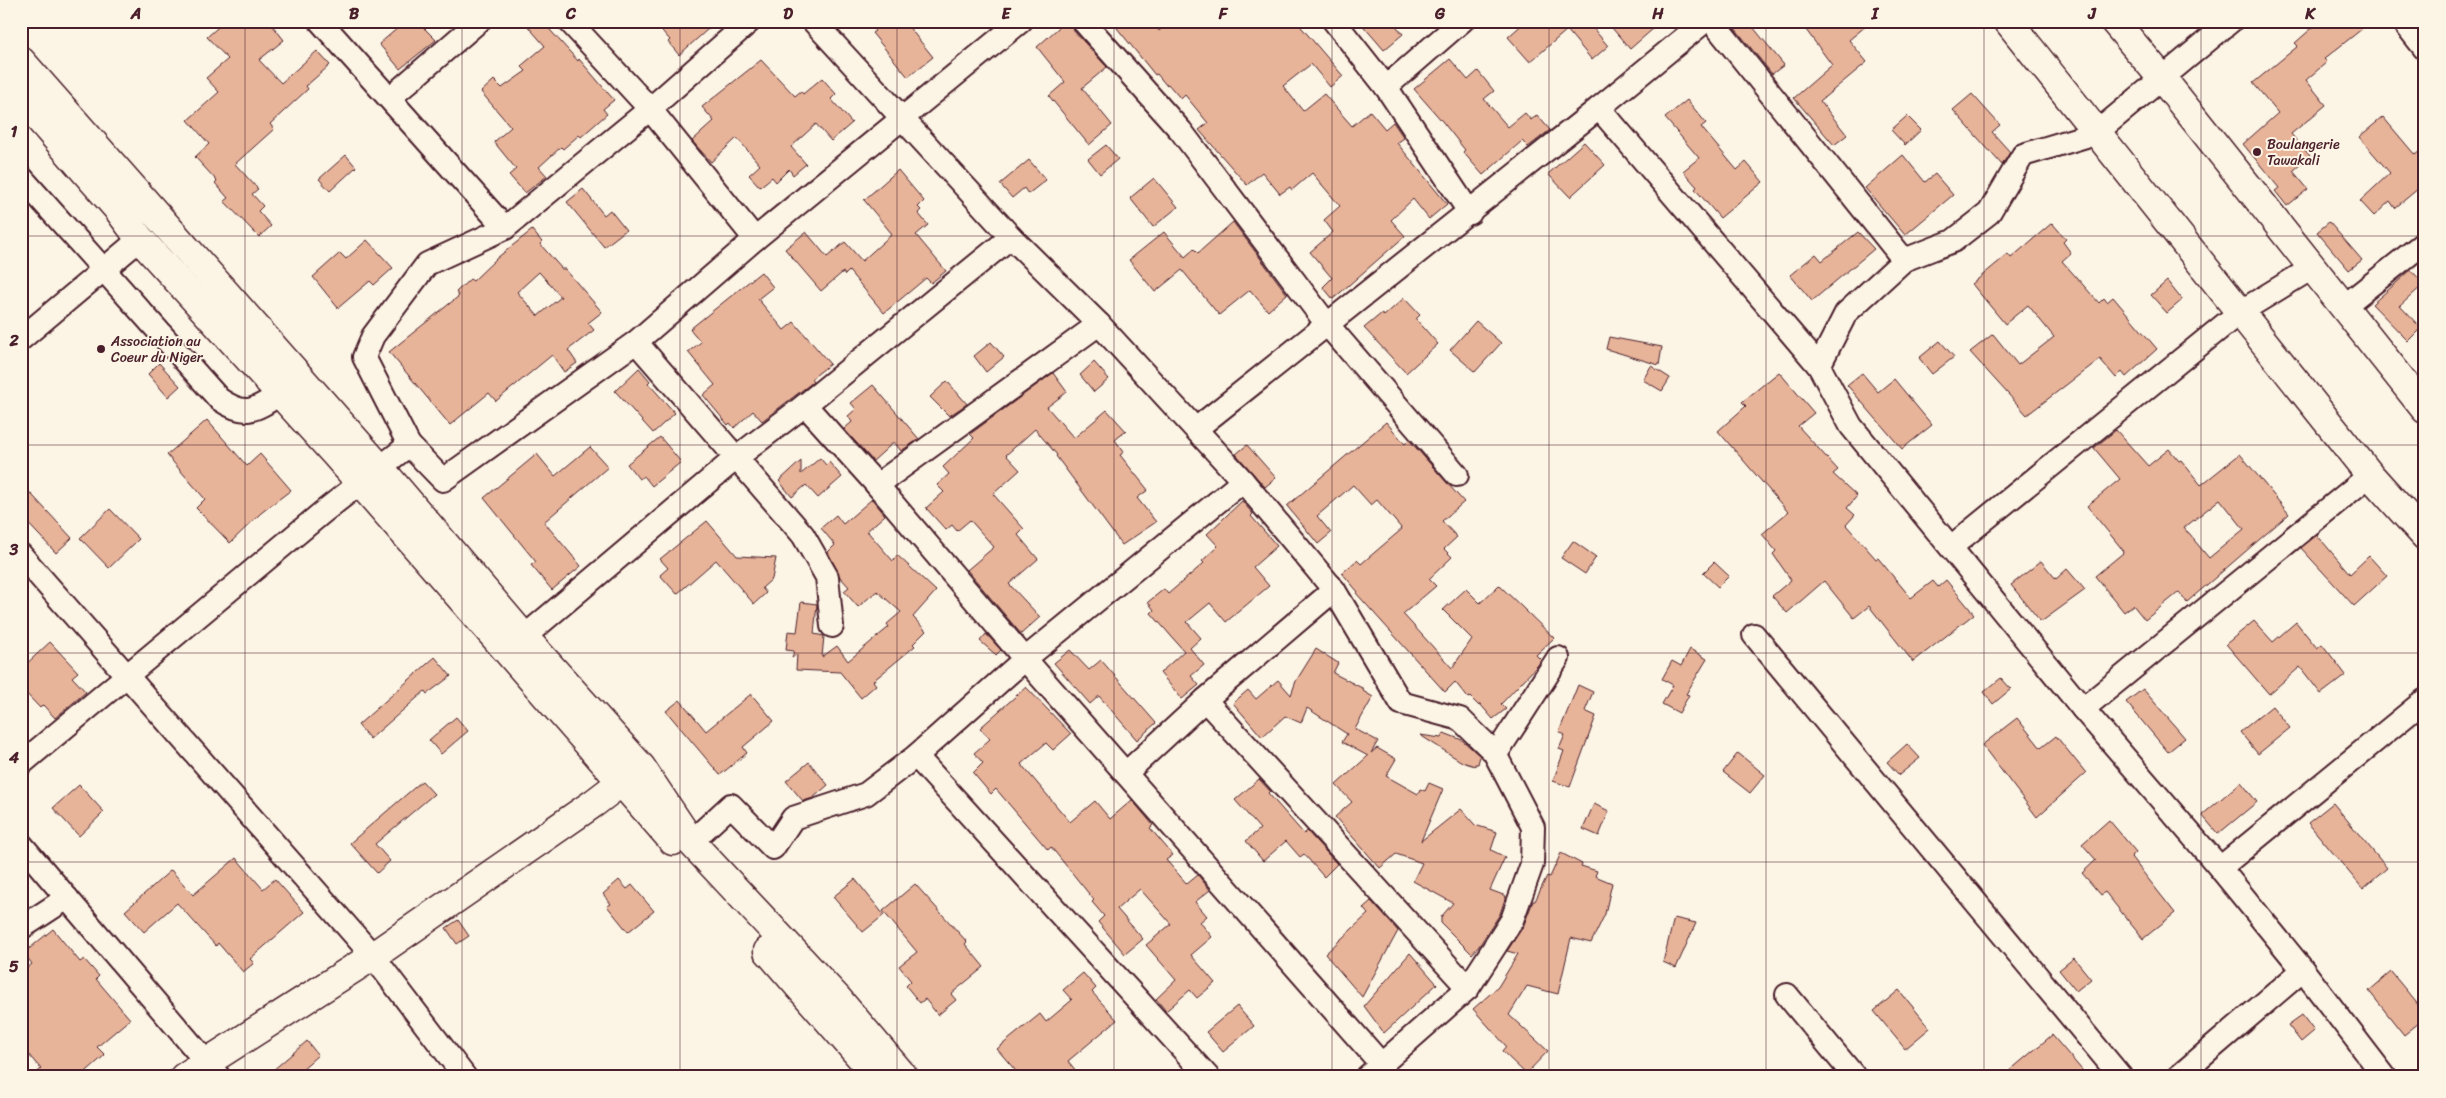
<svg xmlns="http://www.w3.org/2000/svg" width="2446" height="1098" font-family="Sriracha,sans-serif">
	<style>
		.building { fill: #e7b399; stroke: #4a1f2b; fill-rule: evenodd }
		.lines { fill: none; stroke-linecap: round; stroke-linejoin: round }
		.street-casing { stroke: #4a1f2b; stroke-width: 26 }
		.secondary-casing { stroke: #4a1f2b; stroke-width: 31 }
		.highway-casing { stroke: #4a1f2b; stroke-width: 31 }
		.street { stroke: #fcf5e5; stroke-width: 22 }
		.secondary { stroke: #fcf5e5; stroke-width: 28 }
		.highway { stroke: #fcf5e5; stroke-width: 28 }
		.grid { fill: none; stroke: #4a1f2b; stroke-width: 1; stroke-opacity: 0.55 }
		.poi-dot { fill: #4a1f2b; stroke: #fcf5e5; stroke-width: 2 }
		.labels { text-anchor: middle; stroke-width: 4; stroke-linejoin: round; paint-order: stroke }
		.poi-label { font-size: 14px; fill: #4a1f2b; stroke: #fcf5e5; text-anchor: start }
		.neatline { fill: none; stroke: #4a1f2b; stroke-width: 2 }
		.grid-label { font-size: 16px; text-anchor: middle; font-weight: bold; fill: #4a1f2b }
	</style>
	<rect width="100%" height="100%" fill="#fcf5e5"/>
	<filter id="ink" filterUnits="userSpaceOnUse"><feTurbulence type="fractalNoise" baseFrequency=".02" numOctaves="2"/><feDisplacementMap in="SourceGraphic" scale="10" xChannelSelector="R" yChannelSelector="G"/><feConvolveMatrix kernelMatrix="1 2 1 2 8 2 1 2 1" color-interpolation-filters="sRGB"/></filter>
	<g filter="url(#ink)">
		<g class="building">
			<path d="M225 21H269L284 40 259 60 281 83 317 51 330 65 306 86 308 89 270 124 274 129 235 164 258 189 252 194 263 206 258 211 271 226 259 237 224 201 228 198 215 183 217 181 195 157 209 144 188 120 219 92 206 78 228 59 207 37Z"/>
			<path d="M406 21H417L436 40 400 69 379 44Z"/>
			<path d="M527 21H542L578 61 579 59 614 100 603 109 607 114 581 137 579 135 563 149 561 147 539 167 547 176 525 193 509 175 516 169 494 142 511 127 481 92 494 80 502 88 526 71 521 66 545 46 525 23Z"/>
			<path d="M653 21H717L679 55 668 42 670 40Z"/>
			<path d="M866 21H904L933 57 908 77 872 33 875 31Z"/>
			<path d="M1066 21H1070L1073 30 1107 67 1082 88 1112 125 1089 145 1049 96 1065 82 1037 47Z"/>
			<path d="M1126 21H1151L1159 31 1170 21H1296L1343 76 1330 87 1311 64 1283 86 1303 111 1324 94 1352 126 1370 111 1385 129 1393 122 1404 138 1397 143 1447 204 1429 219 1413 199 1391 220 1405 236 1333 299 1323 287 1332 278 1310 252 1333 232 1324 220 1340 206 1312 173 1292 190 1290 187 1280 194 1262 172 1247 185 1199 130 1208 123 1185 95 1181 99 1168 84 1166 85 1157 74 1155 75 1117 28Z"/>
			<path d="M1359 21H1392L1403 34 1384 50Z"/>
			<path d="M1526 21H1587L1608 46 1592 60 1567 30 1530 62 1508 37Z"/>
			<path d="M1620 21H1662L1630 49 1612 28Z"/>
			<path d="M1741 21H1748L1784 65 1772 74 1734 27Z"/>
			<path d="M1817 21H1872L1849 40 1867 62 1820 101 1847 135 1834 145 1794 98 1832 65 1806 30Z"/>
			<path d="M2320 21H2372L2324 59 2327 62 2306 80 2326 105 2291 134 2310 156 2293 171 2308 189 2287 206 2275 191 2279 188 2243 144 2278 113 2253 83 2298 46 2295 43Z"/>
			<path d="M1450 59 1468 80 1478 71 1494 91 1484 99 1508 127 1525 113 1531 120 1537 115 1550 130 1528 147 1522 141 1483 175 1463 152 1465 150 1442 121 1414 89Z"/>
			<path d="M761 60 795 96 801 91 803 94 822 78 836 94 831 99 852 123 831 141 816 124 791 147 806 164 793 175 789 169 776 182 772 177 760 187 749 175 760 165 737 138 711 162 692 141 714 121 702 107Z"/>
			<path d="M1972 94 2000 125 1992 132 2010 152 2002 165 1953 110Z"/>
			<path d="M1687 100 1706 123 1701 127 1737 170 1746 162 1763 182 1720 218 1695 189 1697 187 1683 171 1699 158 1665 118Z"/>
			<path d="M1907 116 1921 130 1905 145 1891 130Z"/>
			<path d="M2383 117 2415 155 2425 147V183L2395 208 2390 201 2374 216 2360 201 2390 173 2359 137Z"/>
			<path d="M1584 142 1605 165 1570 197 1548 174Z"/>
			<path d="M1106 145 1118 159 1100 174 1088 159Z"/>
			<path d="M346 155 356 167 330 191 319 179Z"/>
			<path d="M1903 155 1925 182 1935 174 1953 195 1905 235 1865 188Z"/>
			<path d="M1029 160 1046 180 1028 194 1024 188 1012 198 1000 184Z"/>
			<path d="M898 170 924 201 918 207 921 210 918 213 928 225 916 235 946 271 931 283 926 278 884 313 849 271 845 275 843 272 821 291 785 249 806 232 827 257 845 242 862 261 892 234 864 200Z"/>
			<path d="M1154 178 1178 207 1153 227 1130 198Z"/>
			<path d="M583 189 604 215 610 210 626 230 604 247 567 202Z"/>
			<path d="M1233 222 1287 294 1268 311 1250 290 1219 315 1182 270 1155 292 1129 260 1164 232 1185 257 1194 249 1198 253Z"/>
			<path d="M2329 222 2362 260 2349 270 2317 232Z"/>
			<path d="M2052 223 2066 239 2063 242 2071 253 2062 261 2099 303 2104 298 2107 302 2113 297 2157 349 2126 377 2122 372 2116 378 2100 359 2027 415 1970 352 1993 334 2018 365 2054 337 2028 305 2005 324 1972 284 2008 254 2011 258Z"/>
			<path d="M532 230 542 242 540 244 562 269H565L602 312 588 323 594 330 568 350 577 363 564 372 552 355 496 401 489 393 450 425 389 352 459 296 456 292 470 279 473 281 497 258ZM539 272 561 297 538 316 517 292Z"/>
			<path d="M1858 232 1874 249 1812 301 1790 275 1816 254 1822 261Z"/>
			<path d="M367 240 393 268 374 285 370 281 338 308 313 277 340 253 346 259Z"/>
			<path d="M2411 270 2424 284 2400 306 2421 328 2408 341 2372 304Z"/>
			<path d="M761 272 773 287 758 299 784 330 794 322 830 364 811 379 813 382 762 421 753 411 734 428 730 423 728 425 703 395 715 385 688 352 701 342 690 329Z"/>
			<path d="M2167 281 2182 300 2167 313 2151 295Z"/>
			<path d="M1404 298 1420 315 1416 319 1438 344 1406 373 1364 328 1382 313 1384 316Z"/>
			<path d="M1476 321 1501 343 1475 372 1450 350Z"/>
			<path d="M1609 337 1662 347 1659 365 1606 349Z"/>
			<path d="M1940 341 1954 357 1932 374 1919 358Z"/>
			<path d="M991 342 1004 357 986 372 974 356Z"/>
			<path d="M1094 362 1109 379 1094 392 1080 375Z"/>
			<path d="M159 363 180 386 168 397 148 374Z"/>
			<path d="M1651 366 1670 378 1662 391 1643 380Z"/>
			<path d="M639 368 650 381 648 383 675 413 653 433 615 391Z"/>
			<path d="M1779 372 1814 413 1798 426 1838 470 1833 474 1857 496 1847 508 1855 515 1846 525 1876 559 1878 558 1911 598 1933 581 1938 587 1946 580 1974 614 1913 662 1869 606 1854 618 1824 581 1787 613 1772 596 1791 580 1773 554 1776 551 1762 534 1788 512 1718 431 1746 406 1742 402Z"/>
			<path d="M1053 373 1067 392 1047 407 1074 438 1107 410 1126 431 1115 440 1124 452 1120 455 1148 490 1137 498 1156 522 1122 545 1056 456 1057 455 1035 429 1006 455 1020 470 993 494 1024 529 1018 535 1038 559 1009 584 1040 617 1021 634 967 570 994 547 970 520 957 531 952 525 946 530 926 508 944 492 937 485 949 474 943 467 974 438 970 434Z"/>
			<path d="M1862 373 1878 392 1894 379 1932 425 1902 449 1847 385Z"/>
			<path d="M947 381 967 404 949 416 930 397Z"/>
			<path d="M873 385 919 439 901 451 894 442 873 461 844 429 852 422 848 416 856 409 851 403Z"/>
			<path d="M207 420 247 466 260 454 291 490 261 513 230 543 196 508 205 499 167 455Z"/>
			<path d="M1386 422 1405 444 1409 440 1464 502 1442 521 1457 537 1444 549 1452 557 1429 579 1436 586 1403 614 1452 668 1472 639 1443 610 1466 589 1480 603 1499 585 1554 638 1536 655 1541 660 1538 665 1501 704 1506 709 1493 719 1480 704 1479 706 1470 697 1468 698 1455 682 1445 692 1356 593 1358 592 1342 573 1357 560 1361 564 1402 529 1377 500 1371 505 1353 485 1317 516 1331 533 1318 544 1287 506Z"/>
			<path d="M2116 430 2148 466 2169 449 2179 461 2181 460 2201 485 2240 454 2289 514 2187 602 2179 592 2145 620 2133 605 2124 612 2095 576 2123 553 2122 549 2087 506 2120 479 2094 448ZM2220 499 2244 529 2209 558 2184 528Z"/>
			<path d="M660 437 681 462 652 486 644 476 639 479 627 464Z"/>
			<path d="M1247 445 1276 478 1265 487 1236 454Z"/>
			<path d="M590 447 608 467 544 522 581 566 552 590 531 565 536 562 484 498 537 454 555 476Z"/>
			<path d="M820 458 826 465 829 462 842 477 818 498 806 485 792 497 779 481 801 461V474Z"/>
			<path d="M21 483 72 538 56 553 21 516Z"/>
			<path d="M872 499 885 515 867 531 893 561 897 555 936 591 913 617 926 631 913 644 915 646 873 681 876 685 861 698 840 672 796 670 797 654 792 658 794 651 786 650 788 631 797 632 801 602 817 604 814 634 824 636 822 657 837 646 848 661 889 627 887 624 901 612 877 591 858 607 844 591 849 587 840 577 828 552 835 545 821 528 836 515 843 524Z"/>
			<path d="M1242 501 1253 514 1251 516 1277 546 1253 567 1269 586 1226 622 1210 603 1187 622 1201 638 1190 648 1204 665 1191 676 1199 685 1182 699 1160 673 1184 651 1151 613 1154 610 1148 602 1164 589 1168 594 1204 563 1202 561 1218 546 1207 534Z"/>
			<path d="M110 509 139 539 109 568 80 538Z"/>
			<path d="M707 521 737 556 776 558 772 579 762 588 766 593 754 604 716 560 677 594 660 575 668 568 660 559Z"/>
			<path d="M2317 535 2350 574 2369 556 2387 576 2354 606 2301 548Z"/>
			<path d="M1573 541 1596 557 1585 574 1561 558Z"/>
			<path d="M2041 561 2056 579 2067 569 2085 590 2041 622 2011 585Z"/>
			<path d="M1714 562 1729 576 1718 587 1703 573Z"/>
			<path d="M2254 621 2273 642 2296 622 2317 648 2322 644 2346 675 2321 694 2300 667 2269 694 2226 644Z"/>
			<path d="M986 634 1001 650 996 655 980 641Z"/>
			<path d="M50 642 78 672 72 677 86 692 55 718 43 705 40 708 21 688V669Z"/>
			<path d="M1316 649 1338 663 1333 673 1364 689 1363 691 1373 697 1355 729 1378 741 1371 753 1377 748 1396 759 1386 776 1418 794 1420 789 1425 791 1429 783 1443 789 1421 841 1461 809 1475 825 1497 832 1491 850 1505 857 1490 890 1506 896 1500 914 1479 946 1472 954 1441 923V917L1453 903 1413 881 1422 863 1396 854 1380 868 1335 817 1352 802 1336 785 1368 756 1342 742 1347 734 1307 708 1301 723 1285 716 1262 737 1233 703 1248 690 1256 699 1278 680 1291 695 1296 681Z"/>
			<path d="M1690 649 1707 659 1686 694 1689 695 1679 713 1662 704 1673 685 1662 679 1672 661 1681 666Z"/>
			<path d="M1070 650 1089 670 1101 660 1156 723 1137 740 1099 696 1090 704 1054 663Z"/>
			<path d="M435 657 451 676 427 694 425 691 370 739 358 725Z"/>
			<path d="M2001 678 2011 689 1993 704 1984 692Z"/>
			<path d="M1578 685 1593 692 1585 711 1596 716 1570 787 1553 781 1564 751 1559 749 1565 735 1559 732Z"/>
			<path d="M1026 687 1071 734 1053 750 1046 743 1021 764 1070 822 1095 801 1110 819 1132 800 1153 825 1150 828 1173 855 1166 860 1187 884 1198 875 1210 890 1195 902 1207 916 1200 922 1212 937 1191 955 1215 983 1197 998 1190 990 1166 1011 1156 999 1176 980 1146 945 1171 924 1140 889 1117 909 1143 939 1125 954 1098 922 1104 916 1092 902 1094 900 1051 847 1048 850 996 789 991 794 973 773 983 763 974 753 990 739 980 728Z"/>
			<path d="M2143 689 2185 738 2168 752 2126 702Z"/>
			<path d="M751 694 774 721 743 747 747 753 720 775 666 711 680 700 706 731Z"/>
			<path d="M2272 706 2290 728 2258 754 2240 732Z"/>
			<path d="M456 717 468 731 441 754 429 740Z"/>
			<path d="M2017 718 2041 748 2056 736 2086 773 2037 817 1982 745Z"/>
			<path d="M1444 733 1462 740 1480 756 1478 764H1475V766L1462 762 1420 735 1441 738Z"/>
			<path d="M1907 744 1920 758 1899 775 1887 762Z"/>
			<path d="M1738 753 1765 775 1750 793 1723 772Z"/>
			<path d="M809 762 828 785 813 798 803 801 786 781Z"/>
			<path d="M1259 779 1270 791 1268 793 1304 834 1307 831 1337 864 1324 877 1304 854 1300 857 1286 841 1263 861 1246 841 1260 829 1235 800Z"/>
			<path d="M422 781 434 794 375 844 390 861 377 873 350 843Z"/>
			<path d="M2241 782 2257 802 2218 834 2202 815Z"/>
			<path d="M79 785 104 812 79 836 53 808Z"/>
			<path d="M2333 803 2387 868 2363 889 2308 823Z"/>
			<path d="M1594 804 1609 811 1599 836 1583 829Z"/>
			<path d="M2109 820 2136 852 2131 857 2175 913 2143 939 2105 892 2101 895 2082 873 2096 860 2082 844Z"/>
			<path d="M1561 853 1582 864 1581 866 1597 871 1595 876 1612 883 1605 914 1591 943 1571 938 1558 994 1527 986 1509 1015 1548 1051 1526 1074 1502 1051 1506 1046 1473 1009 1498 987 1518 954 1507 951 1523 927 1533 901H1535L1547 876 1550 877Z"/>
			<path d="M236 858 263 889 275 879 304 912 250 959 254 963 243 972 218 943 216 946 177 903 144 932 125 911 171 870 193 895Z"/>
			<path d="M855 879 884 915 863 932 833 897Z"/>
			<path d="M619 880 627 889 632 885 654 911 628 932 607 906 611 904 603 894Z"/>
			<path d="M915 884 967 942 965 944 984 967 951 994 956 1000 938 1015 925 999 920 1003 906 986 911 981 899 966 917 952 883 911Z"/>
			<path d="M1371 901 1398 931 1362 997 1325 954 1368 914 1363 908Z"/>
			<path d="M1674 918 1696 923 1676 968 1663 962Z"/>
			<path d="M458 920 469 936 457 944 446 928Z"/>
			<path d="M53 929 80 962 84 959 99 976 96 979 130 1019 97 1047 105 1055 80 1077H32L41 1069 21 1046V973L32 964 24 953Z"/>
			<path d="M1410 953 1437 984 1384 1033 1364 1006Z"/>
			<path d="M2074 958 2091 979 2076 991 2059 970Z"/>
			<path d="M2391 972 2425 1013V1018L2404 1035 2369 991Z"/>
			<path d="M1083 973 1096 988 1092 992 1117 1020 1068 1061 1081 1077H1021L997 1049 1040 1014 1046 1022 1072 1000 1063 990Z"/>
			<path d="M1899 990 1930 1028 1905 1049 1874 1011Z"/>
			<path d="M1237 1006 1254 1026 1223 1052 1206 1032Z"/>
			<path d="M2302 1015 2314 1031 2301 1042 2288 1025Z"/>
			<path d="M2052 1035 2088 1077H2002Z"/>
			<path d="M307 1041 318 1055 293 1077H265Z"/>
		</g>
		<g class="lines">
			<defs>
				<g id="street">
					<path d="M320 21 505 228"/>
					<path d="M569 21 650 109 755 239"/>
					<path d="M813 21 1011 237 1099 324 1243 481 1334 590 1401 703 1460 719 1494 752 1533 827 1532 864 1512 920 1468 988 1367 1077"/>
					<path d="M1083 21 1181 131 1326 323 1457 475"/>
					<path d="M1334 21 1386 87 1470 213"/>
					<path d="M1712 21 1904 260"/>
					<path d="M2231 21 2096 133 2023 155 1989 213 1953 241 1904 260 1846 313 1819 366 1851 426 2083 709 2220 868 2303 970 2385 1077"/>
					<path d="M2403 21 2425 49"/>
					<path d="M1386 87 1462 21"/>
					<path d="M390 98 479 21"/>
					<path d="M1599 108 1705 21"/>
					<path d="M21 177 219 399C247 418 255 410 281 393"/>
					<path d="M2343 307 2425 242"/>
					<path d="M21 339 140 239"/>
					<path d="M636 342 803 535 827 577 832 626"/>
					<path d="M805 405 877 485 1025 659 1382 1065"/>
					<path d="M1197 428 1599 108 1819 366"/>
					<path d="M409 445 364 357 373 336 427 264 505 228 650 109 750 21"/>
					<path d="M877 485 1099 324"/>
					<path d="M1951 547 2240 312 2312 268"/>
					<path d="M21 555 373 956 465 1077"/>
					<path d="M1754 635 2121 1077"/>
					<path d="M524 637 736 458 805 405 1011 237"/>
					<path d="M1205 700 1468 988"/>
					<path d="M2083 709 2370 475"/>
					<path d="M1496 754 1558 658"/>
					<path d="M916 756 1208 1077"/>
					<path d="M21 764 323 512 409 445 443 480 636 342 755 239 1021 21"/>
					<path d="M1126 773 1205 700 1334 590"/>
					<path d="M691 842 731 805 773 848 793 818 866 794 916 756 1025 659 1243 481"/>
					<path d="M21 844 219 1077"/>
					<path d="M2220 868 2425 700"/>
					<path d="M21 928 67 898"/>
					<path d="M1787 995 1855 1077"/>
					<path d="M2178 1077 2303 970"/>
				</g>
				<g id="secondary">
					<path d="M2008 21 2370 475 2425 536"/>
					<path d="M2114 21 2161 77 2425 409"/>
					<path d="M184 1077 373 956 594 803 640 768"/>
				</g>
				<g id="highway">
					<path d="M21 61 380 468 524 637 641 767 691 842 837 998 904 1077"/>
					<path d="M21 98 117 208 140 239 336 455 673 841"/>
					<path d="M768 951 878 1077"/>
				</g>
			</defs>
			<use href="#street" class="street-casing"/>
			<use href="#secondary" class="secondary-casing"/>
			<use href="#highway" class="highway-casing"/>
			<use href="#street" class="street"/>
			<use href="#secondary" class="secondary"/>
			<use href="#highway" class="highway"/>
		</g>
	</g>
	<path class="grid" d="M245 21V1077M462 21V1077M680 21V1077M897 21V1077M1114 21V1077M1332 21V1077M1549 21V1077M1766 21V1077M1984 21V1077M2201 21V1077M21 236H2425M21 445H2425M21 653H2425M21 862H2425"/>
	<g class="poi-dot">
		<circle cx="2257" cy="152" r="5"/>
		<circle cx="101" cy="349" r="5"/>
	</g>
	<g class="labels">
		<g class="poi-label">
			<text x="2267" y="149">Boulangerie<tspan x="2267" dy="16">Tawakali</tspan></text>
			<text x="111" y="346">Association au<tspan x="111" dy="16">Coeur du Niger</tspan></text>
		</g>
	</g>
	<rect width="2446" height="1098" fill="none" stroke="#fcf5e5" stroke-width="55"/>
	<rect x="28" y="28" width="2390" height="1042" class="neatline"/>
	<g class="grid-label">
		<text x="136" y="19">A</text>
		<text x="354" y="19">B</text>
		<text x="571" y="19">C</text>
		<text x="788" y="19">D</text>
		<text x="1006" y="19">E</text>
		<text x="1223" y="19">F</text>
		<text x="1440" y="19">G</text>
		<text x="1658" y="19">H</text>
		<text x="1875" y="19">I</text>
		<text x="2092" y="19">J</text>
		<text x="2310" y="19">K</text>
		<text x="14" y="137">1</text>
		<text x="14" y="346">2</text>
		<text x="14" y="555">3</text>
		<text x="14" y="763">4</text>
		<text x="14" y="972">5</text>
	</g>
</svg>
